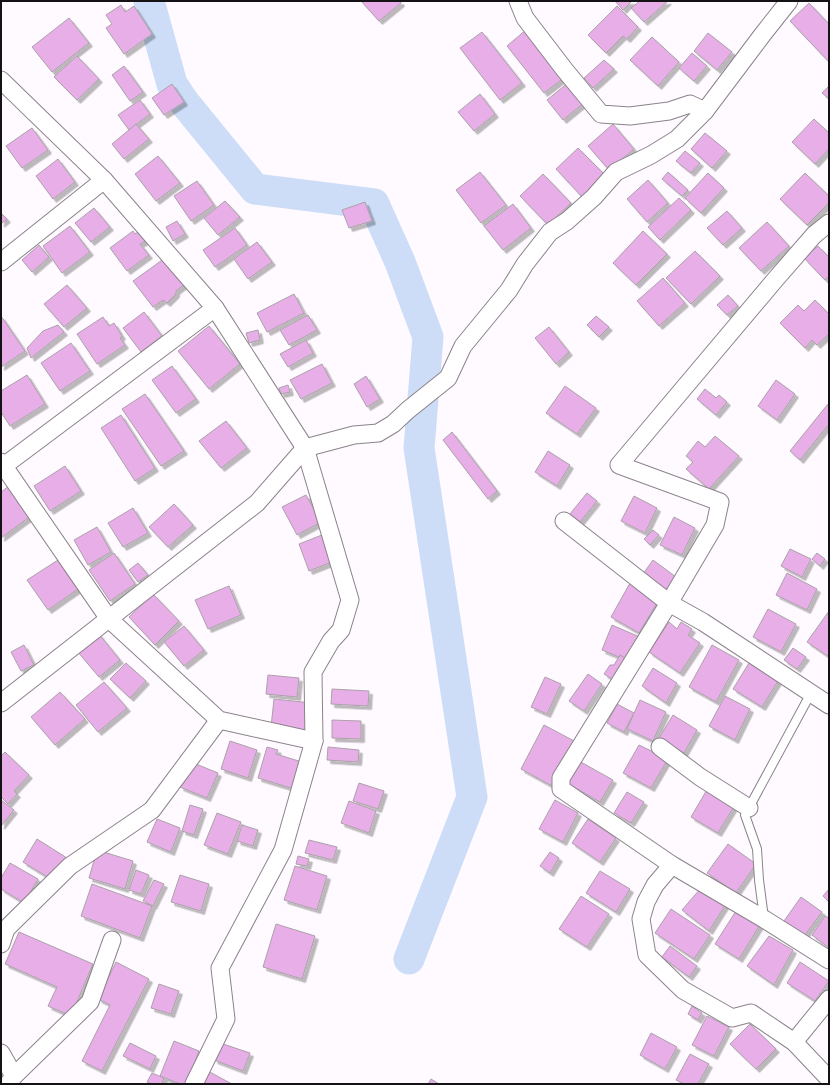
<svg xmlns="http://www.w3.org/2000/svg" width="830" height="1085" font-family="'Alegreya Sans',sans-serif">
	<style>
		.lines { fill: none; stroke-linecap: round; stroke-linejoin: round }
		.river { stroke: #cdddf7; stroke-width: 31 }
		.building { fill: #e8aee7; stroke: #aaa1a9; filter: url(#shadow) }
		.service-casing { stroke: #8b838b; stroke-width: 10 }
		.minor-casing { stroke: #8b838b; stroke-width: 19 }
		.service { stroke: #fff; stroke-width: 8 }
		.minor { stroke: #fff; stroke-width: 17 }
	</style>
	<defs>
		<filter id="shadow"><feDropShadow dx="3.5" dy="3.5" stdDeviation="0" flood-color="#0004"/></filter>
	</defs>
	<rect width="100%" height="100%" fill="#fffaff"/>
	<g class="lines">
		<path class="river" d="M149 1 172 84 184 102 255 189 374 204 400 262 428 337 419 448 472 797 409 959"/>
	</g>
	<g class="building">
		<path d="M361 1H400L401 3 379 21Z"/>
		<path d="M615 1H632L623 10Z"/>
		<path d="M640 1H668L644 22 631 8Z"/>
		<path d="M809 3 829 24V62L790 21Z"/>
		<path d="M121 5 125 12 134 6 152 34 124 54 106 28 112 24 106 15Z"/>
		<path d="M617 6 638 27 627 39 623 36 606 53 588 35Z"/>
		<path d="M69 18 89 43 52 72 32 47Z"/>
		<path d="M527 29 565 77 544 93 507 46Z"/>
		<path d="M482 32 522 83 500 100 460 48Z"/>
		<path d="M708 33 732 52 717 70 694 51Z"/>
		<path d="M652 37 679 62 658 86 630 60Z"/>
		<path d="M692 53 707 66 694 81 679 68Z"/>
		<path d="M77 56 99 79 77 100 54 77Z"/>
		<path d="M604 60 614 69 593 88 584 78Z"/>
		<path d="M124 66 143 92 130 101 112 75Z"/>
		<path d="M569 82 585 102 563 120 547 100Z"/>
		<path d="M172 84 184 102 164 115 152 98Z"/>
		<path d="M829 86V99L822 93Z"/>
		<path d="M480 94 495 114 474 131 458 112Z"/>
		<path d="M140 100 150 114 129 130 118 115Z"/>
		<path d="M814 119 829 133V149L815 164 792 142Z"/>
		<path d="M136 124 149 139 124 159 112 144Z"/>
		<path d="M613 124 634 149 609 170 588 146Z"/>
		<path d="M32 128 48 150 22 168 6 146Z"/>
		<path d="M705 133 727 151 712 168 691 149Z"/>
		<path d="M578 148 606 176 583 198 556 169Z"/>
		<path d="M685 151 700 163 691 173 676 161Z"/>
		<path d="M158 156 180 183 156 201 135 174Z"/>
		<path d="M58 159 75 182 53 199 36 176Z"/>
		<path d="M480 172 506 205 481 223 456 190Z"/>
		<path d="M668 172 688 190 682 196 662 179Z"/>
		<path d="M708 173 724 188 701 213 685 198Z"/>
		<path d="M805 173 829 196V203L807 225 780 199Z"/>
		<path d="M543 174 571 203 548 225 520 196Z"/>
		<path d="M648 180 668 203 647 222 627 199Z"/>
		<path d="M197 181 214 205 191 221 174 196Z"/>
		<path d="M679 198 691 210 660 240 648 227Z"/>
		<path d="M225 201 240 217 218 235 204 218Z"/>
		<path d="M365 202 372 221 349 228 342 210Z"/>
		<path d="M513 204 531 228 503 250 484 226Z"/>
		<path d="M94 208 110 227 91 242 75 223Z"/>
		<path d="M727 211 742 228 723 245 707 228Z"/>
		<path d="M1 213 7 219 1 224Z"/>
		<path d="M177 221 185 234 173 241 166 227Z"/>
		<path d="M767 222 789 246 761 271 739 248Z"/>
		<path d="M70 226 90 252 62 273 43 246Z"/>
		<path d="M235 228 247 245 215 267 203 250Z"/>
		<path d="M133 231 135 234 138 232 145 241 140 244 149 255 127 271 110 248Z"/>
		<path d="M643 231 667 254 636 285 613 263Z"/>
		<path d="M257 242 272 262 248 279 234 259Z"/>
		<path d="M39 245 49 257 32 272 22 260Z"/>
		<path d="M818 246 829 257V276L825 280 804 258Z"/>
		<path d="M695 251 720 276 691 304 666 278Z"/>
		<path d="M165 258 184 285 176 291V294L167 303 163 300 153 307 133 281Z"/>
		<path d="M663 278 685 303 659 326 637 301Z"/>
		<path d="M67 285 87 308 64 327 44 304Z"/>
		<path d="M294 294 304 313 267 332 257 313Z"/>
		<path d="M728 295 738 306 727 315 717 305Z"/>
		<path d="M815 300 829 314V334L817 345 812 340 805 348 780 323 798 305 804 311Z"/>
		<path d="M144 312 162 336 141 352 123 328Z"/>
		<path d="M308 315 317 330 289 345 280 330Z"/>
		<path d="M1 316 25 351 1 367Z"/>
		<path d="M596 316 609 327 599 337 587 325Z"/>
		<path d="M103 317 109 326 114 323 122 336 120 338 125 345 97 364 77 334Z"/>
		<path d="M58 325 64 332 31 358 27 348 43 331Z"/>
		<path d="M209 326 240 364 209 389 178 351Z"/>
		<path d="M549 327 569 352 556 364 535 338Z"/>
		<path d="M258 330 260 340 249 343 246 333Z"/>
		<path d="M306 340 313 353 288 367 280 354Z"/>
		<path d="M71 343 90 371 60 391 41 363Z"/>
		<path d="M322 364 332 383 301 399 290 380Z"/>
		<path d="M172 366 196 399 176 413 152 380Z"/>
		<path d="M27 375 45 404 10 426 1 412V391Z"/>
		<path d="M366 376 380 399 367 407 354 384Z"/>
		<path d="M776 380 795 394 777 420 758 406Z"/>
		<path d="M288 385 290 392 281 394 279 388Z"/>
		<path d="M565 386 596 408 577 434 546 413Z"/>
		<path d="M705 389 716 398 719 395 727 402 716 415 697 399Z"/>
		<path d="M145 394 184 451 161 466 122 409Z"/>
		<path d="M828 404 829 405V424L800 460 790 451Z"/>
		<path d="M121 415 155 468 135 481 101 428Z"/>
		<path d="M226 421 247 448 221 468 199 441Z"/>
		<path d="M452 432 497 491 488 499 443 440Z"/>
		<path d="M715 436 739 456 709 489 686 469 693 462 686 456 698 441 705 447Z"/>
		<path d="M548 451 570 465 557 486 535 472Z"/>
		<path d="M65 466 81 491 50 511 34 486Z"/>
		<path d="M9 486 32 515 1 538V492Z"/>
		<path d="M587 493 597 501 580 522 570 514Z"/>
		<path d="M306 495 321 522 297 535 282 507Z"/>
		<path d="M634 496 657 508 645 533 621 521Z"/>
		<path d="M174 504 193 525 168 547 149 527Z"/>
		<path d="M133 508 148 533 123 547 108 523Z"/>
		<path d="M674 517 695 528 682 555 660 545Z"/>
		<path d="M97 527 111 552 88 565 74 540Z"/>
		<path d="M653 530 659 535 650 545 644 539Z"/>
		<path d="M327 533 337 560 309 571 299 544Z"/>
		<path d="M790 549 811 559 802 577 781 566Z"/>
		<path d="M114 553 135 584 110 601 89 570Z"/>
		<path d="M817 553 825 559 820 566 812 559Z"/>
		<path d="M58 560 78 589 48 610 27 580Z"/>
		<path d="M653 560 676 577 665 591 643 574Z"/>
		<path d="M138 563 148 575 138 582 129 570Z"/>
		<path d="M787 573 817 589 807 610 776 595Z"/>
		<path d="M630 583 659 600 639 633 611 617Z"/>
		<path d="M229 586 241 615 208 629 195 600Z"/>
		<path d="M153 594 179 621 155 645 129 617Z"/>
		<path d="M768 609 796 624 781 652 753 637Z"/>
		<path d="M829 611V657L807 642Z"/>
		<path d="M669 622 677 629 681 622 692 629 688 635 700 643 680 673 649 652Z"/>
		<path d="M612 625 642 638 631 662 602 650Z"/>
		<path d="M184 626 204 650 184 666 164 642Z"/>
		<path d="M98 633 120 660 99 677 77 651Z"/>
		<path d="M24 645 34 665 21 671 11 652Z"/>
		<path d="M712 645 739 660 716 702 689 687Z"/>
		<path d="M793 648 806 657 797 669 784 660Z"/>
		<path d="M620 655 631 662 618 683 604 674 610 665H614Z"/>
		<path d="M126 663 146 681 130 698 110 679Z"/>
		<path d="M749 663 778 681 762 707 733 689Z"/>
		<path d="M653 668 677 683 666 703 642 686Z"/>
		<path d="M588 674 602 684 584 711 569 701Z"/>
		<path d="M268 675 299 678 297 697 266 694Z"/>
		<path d="M545 677 561 684 547 714 531 707Z"/>
		<path d="M104 682 127 708 98 732 76 705Z"/>
		<path d="M332 689 369 691 368 706 331 704Z"/>
		<path d="M60 692 85 719 55 745 31 717Z"/>
		<path d="M725 696 750 709 735 740 709 726Z"/>
		<path d="M274 699 312 703 309 731 271 727Z"/>
		<path d="M640 700 666 712 653 741 627 729Z"/>
		<path d="M617 704 634 713 624 732 607 723Z"/>
		<path d="M673 715 697 730 684 753 659 738Z"/>
		<path d="M332 720 361 721V739L332 738Z"/>
		<path d="M544 725 576 742 552 786 521 769Z"/>
		<path d="M230 741 257 750 248 778 221 769Z"/>
		<path d="M639 745 668 759 651 788 623 773Z"/>
		<path d="M267 747 278 750 276 754 302 762 294 789 258 778Z"/>
		<path d="M328 747 359 750 358 762 327 760Z"/>
		<path d="M5 752 29 775 14 791 17 794 8 804 1 797V756Z"/>
		<path d="M579 761 613 780 600 802 567 783Z"/>
		<path d="M191 762 218 773 207 798 180 787Z"/>
		<path d="M359 783 384 791 378 809 353 801Z"/>
		<path d="M708 788 735 805 718 833 691 817Z"/>
		<path d="M627 792 644 802 631 823 614 813Z"/>
		<path d="M1 800 14 810 1 826Z"/>
		<path d="M555 800 578 813 563 842 539 829Z"/>
		<path d="M349 801 376 811 369 833 341 823Z"/>
		<path d="M190 805 203 809 194 835 182 831Z"/>
		<path d="M217 813 241 822 228 854 204 845Z"/>
		<path d="M157 819 180 828 171 852 147 842Z"/>
		<path d="M588 819 616 838 600 862 572 843Z"/>
		<path d="M242 825 258 830 253 846 237 841Z"/>
		<path d="M37 839 67 858 54 881 23 862Z"/>
		<path d="M309 840 337 847 333 860 305 853Z"/>
		<path d="M728 844 756 864 736 893 707 873Z"/>
		<path d="M97 850 133 861 125 889 89 878Z"/>
		<path d="M550 852 559 858 550 873 540 866Z"/>
		<path d="M298 856 309 859 307 866 296 864Z"/>
		<path d="M10 863 38 879 24 903 1 889V878Z"/>
		<path d="M295 866 327 876 317 910 284 900Z"/>
		<path d="M136 870 149 875 141 894 129 890Z"/>
		<path d="M600 871 630 889 616 912 586 893Z"/>
		<path d="M180 875 209 884 201 911 171 902Z"/>
		<path d="M154 880 164 884 153 906 143 901Z"/>
		<path d="M92 884 152 906 140 938 81 916Z"/>
		<path d="M701 888 726 904 709 931 682 910Z"/>
		<path d="M829 889V902L823 896Z"/>
		<path d="M581 896 609 914 587 947 559 929Z"/>
		<path d="M801 897 822 912 805 935 784 921Z"/>
		<path d="M671 909 710 935 694 959 655 933Z"/>
		<path d="M736 911 760 925 739 959 715 944Z"/>
		<path d="M825 916 829 918V948L812 935Z"/>
		<path d="M276 924 315 936 302 979 263 967Z"/>
		<path d="M19 932 93 964 71 1016 48 1006 57 987 5 964Z"/>
		<path d="M769 936 793 950 774 985 747 966Z"/>
		<path d="M670 946 697 966 689 977 662 957Z"/>
		<path d="M116 962 149 979 102 1071 82 1061 110 1005 98 999Z"/>
		<path d="M800 962 829 981 815 1001 787 983Z"/>
		<path d="M159 984 179 991 171 1014 151 1008Z"/>
		<path d="M692 1006 702 1013 698 1020 688 1014Z"/>
		<path d="M707 1016 729 1027 714 1056 692 1045Z"/>
		<path d="M750 1024 776 1049 756 1069 730 1044Z"/>
		<path d="M651 1033 677 1047 665 1069 640 1055Z"/>
		<path d="M174 1041 199 1051 187 1084H180L160 1076Z"/>
		<path d="M130 1043 156 1056 150 1069 123 1056Z"/>
		<path d="M220 1043 250 1053 243 1071 214 1060Z"/>
		<path d="M690 1054 709 1064 698 1084H684L676 1080Z"/>
		<path d="M206 1070 232 1084H198Z"/>
		<path d="M152 1073 164 1078 162 1084H152L147 1082Z"/>
		<path d="M431 1079 439 1084H428Z"/>
	</g>
	<g class="lines">
		<defs>
			<path id="service" d="M764 918 759 880 757 849 745 815 811 693"/>
			<g id="minor">
				<path d="M518 1 525 18 564 69 601 114 630 116 669 111 690 104 705 111"/>
				<path d="M1 80 104 180 215 308 305 448 350 600 341 630 331 641 313 672 314 741 283 850 220 968 226 1019 194 1084"/>
				<path d="M1 262 104 180"/>
				<path d="M1 462 109 619 219 720 314 741"/>
				<path d="M1 468 215 308"/>
				<path d="M564 521 669 603 715 525 720 502 619 465 774 281 814 235 829 223"/>
				<path d="M1 703 257 503 305 448 354 435 378 433 393 424 408 410 448 378 463 346 509 290 525 264 550 232 567 221 594 197 616 172 651 155 677 139 705 111 763 34 789 1"/>
				<path d="M829 705 703 622 669 603 561 778V789L672 865 764 919 829 960"/>
				<path d="M660 747 700 777 749 808"/>
				<path d="M672 865 655 885 646 902 641 919 647 955 683 990 732 1018 751 1013 794 1042 829 1079"/>
				<path d="M1 944 6 929 70 866 152 810 219 720"/>
				<path d="M794 1042 829 999"/>
				<path d="M1 1053 14 1076"/>
				<path d="M8 1084 14 1076 90 1002 112 940"/>
			</g>
		</defs>
		<use href="#service" class="service-casing"/>
		<use href="#minor" class="minor-casing"/>
		<use href="#service" class="service"/>
		<use href="#minor" class="minor"/>
	</g>
	<rect width="830" height="1085" fill="none" stroke="#151215" stroke-width="4"/>
</svg>
